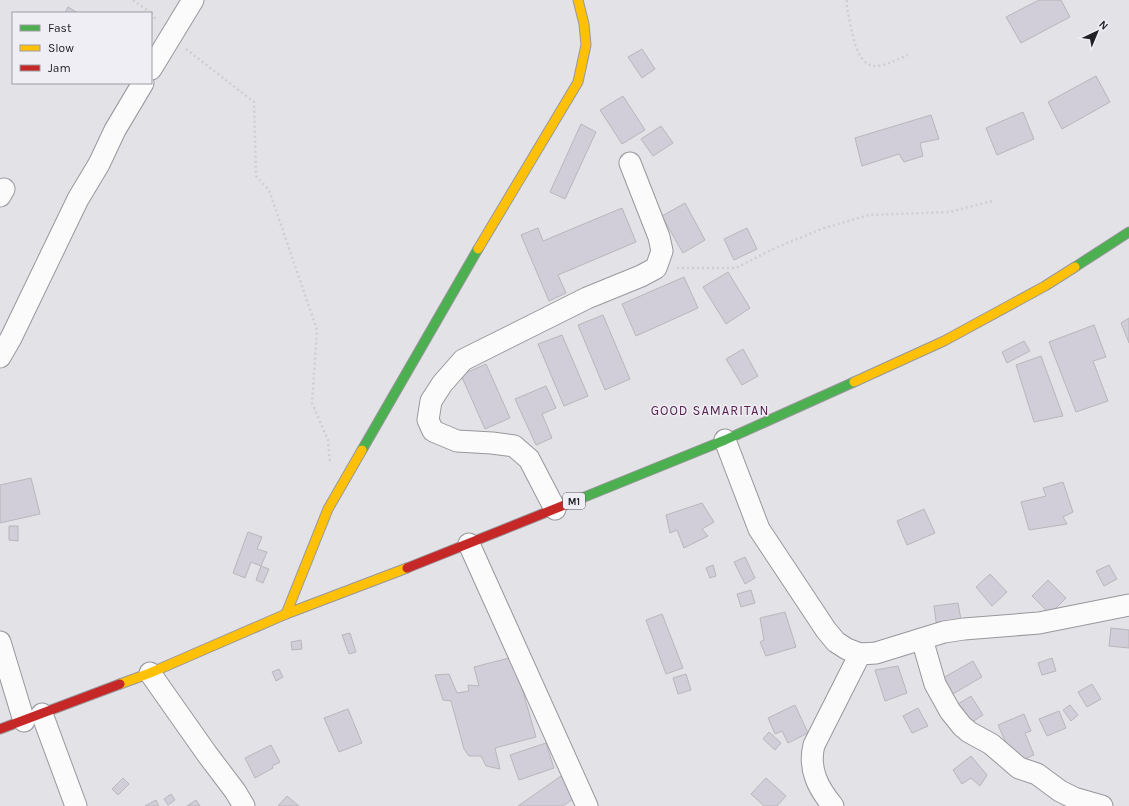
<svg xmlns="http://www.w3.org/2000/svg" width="1129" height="806" font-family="Karla,sans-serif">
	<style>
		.building { fill: #d1cdd9; stroke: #b8b7ba }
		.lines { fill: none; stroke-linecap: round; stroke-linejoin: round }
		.street-casing { stroke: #98979b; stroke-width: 23 }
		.fast-casing { stroke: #98979b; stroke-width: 11 }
		.slow-casing { stroke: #98979b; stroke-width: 11 }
		.jam-casing { stroke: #98979b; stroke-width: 11 }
		.path { stroke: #cfcfd0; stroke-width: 2.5; stroke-dasharray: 2 3; stroke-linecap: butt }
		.street { stroke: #fbfbfb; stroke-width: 21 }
		.fast { stroke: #4caf50; stroke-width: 9 }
		.slow { stroke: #ffc107; stroke-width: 9 }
		.jam { stroke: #c62828; stroke-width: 9 }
		.labels { text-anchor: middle; stroke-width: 3; stroke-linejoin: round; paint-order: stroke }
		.shield { fill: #efeef5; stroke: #605e63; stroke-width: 1 }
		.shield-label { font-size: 10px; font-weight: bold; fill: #222124 }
		.quarter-label { font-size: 13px; letter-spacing: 1px; fill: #56214e; stroke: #efeef5 }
	</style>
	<rect width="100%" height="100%" fill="#e3e2e7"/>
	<g class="building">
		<path d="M1039 0H1061L1070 17 1021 43 1006 17Z"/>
		<path d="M68 7 78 13H65Z"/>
		<path d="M642 49 655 69 642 78 628 57Z"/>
		<path d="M1096 76 1110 102 1062 129 1048 102Z"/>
		<path d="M623 96 645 130 622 144 600 110Z"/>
		<path d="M1023 112 1034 139 997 155 986 128Z"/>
		<path d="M931 115 939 139 920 143 923 156 904 162 899 154 862 166 855 138Z"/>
		<path d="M581 124 596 132 565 199 550 192Z"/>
		<path d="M661 126 673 143 653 156 641 139Z"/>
		<path d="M685 203 705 240 683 253 662 216Z"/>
		<path d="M622 208 636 242 558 275 566 293 549 301 521 235 538 228 543 241Z"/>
		<path d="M747 228 757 249 734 260 724 239Z"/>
		<path d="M728 272 750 308 726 324 703 287Z"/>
		<path d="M684 277 698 308 636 336 622 304Z"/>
		<path d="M603 315 630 379 605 390 578 325Z"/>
		<path d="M1129 318V343L1121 323Z"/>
		<path d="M1094 325 1106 357 1093 361 1108 401 1076 412 1049 342Z"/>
		<path d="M562 335 588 396 564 406 538 344Z"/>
		<path d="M1024 341 1030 351 1007 363 1002 352Z"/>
		<path d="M743 349 758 376 742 385 726 359Z"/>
		<path d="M1041 356 1063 416 1034 422 1016 365Z"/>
		<path d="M486 364 510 418 485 429 461 375Z"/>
		<path d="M546 386 556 408 542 414 552 438 536 445 515 399Z"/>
		<path d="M31 478 40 514 0 523V485Z"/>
		<path d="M1063 482 1073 512 1063 517 1067 524 1029 530 1021 502 1046 496 1043 488Z"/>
		<path d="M702 503 714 522 702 529 708 536 684 548 677 530 670 533 666 515Z"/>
		<path d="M924 509 935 533 907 545 897 521Z"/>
		<path d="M9 526H18V541L9 540Z"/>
		<path d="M248 532 262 537 257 549 267 552 261 566 251 562 245 578 233 573Z"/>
		<path d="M745 557 755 578 745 584 734 562Z"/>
		<path d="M713 565 716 576 710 578 706 568Z"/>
		<path d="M1109 565 1117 579 1104 586 1096 571Z"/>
		<path d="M261 566 269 569 263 583 256 580Z"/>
		<path d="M990 574 1007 592 992 606 976 587Z"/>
		<path d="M1048 580 1066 598 1050 614 1032 596Z"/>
		<path d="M751 590 755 603 741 607 737 594Z"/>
		<path d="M958 603 962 625 937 629 934 606Z"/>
		<path d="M785 612 796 647 766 656 760 642 764 640 760 618Z"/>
		<path d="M662 614 683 668 666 674 646 620Z"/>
		<path d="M1111 628 1129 630V648L1109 646Z"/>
		<path d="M350 633 356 652 349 654 342 635Z"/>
		<path d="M301 640 302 649 292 650 291 642Z"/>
		<path d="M513 657 536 737 495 748 500 769 486 766 481 756H469L464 749 451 701 443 700 435 675 449 674 457 693 469 691 468 685 479 686 474 667Z"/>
		<path d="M1052 658 1056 671 1042 675 1038 663Z"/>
		<path d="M973 661 982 677 951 695 941 679Z"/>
		<path d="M898 666 907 693 885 701 875 670Z"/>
		<path d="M279 669 283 677 276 681 272 672Z"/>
		<path d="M686 674 691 690 678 694 673 678Z"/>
		<path d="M1092 684 1101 699 1087 707 1078 692Z"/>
		<path d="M971 696 983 715 966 726 953 707Z"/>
		<path d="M795 705 808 733 788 743 782 731 775 734 768 718Z"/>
		<path d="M1070 705 1078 715 1071 721 1063 710Z"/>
		<path d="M918 708 928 726 912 733 903 716Z"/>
		<path d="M348 709 362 743 339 752 324 718Z"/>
		<path d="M1059 711 1066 728 1047 736 1039 719Z"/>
		<path d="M1024 714 1031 731 1025 733 1034 755 1015 763 998 725Z"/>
		<path d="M769 732 781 743 775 750 763 739Z"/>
		<path d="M546 743 554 768 519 780 510 755Z"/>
		<path d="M271 745 280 762 272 766 273 768 255 778 245 758Z"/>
		<path d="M971 756 987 775 980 786 971 778 962 784 953 770Z"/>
		<path d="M561 776 576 797 563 806H518Z"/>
		<path d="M123 778 129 784 118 795 112 789Z"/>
		<path d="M766 778 786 796 777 806H764L751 794Z"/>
		<path d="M171 794 175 800 168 805 164 799Z"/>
		<path d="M287 796 299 806H278Z"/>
		<path d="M156 800 159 806H145Z"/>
		<path d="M196 800 200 806H187Z"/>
	</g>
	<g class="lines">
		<defs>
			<g id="street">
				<path d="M151 69 193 0"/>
				<path d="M0 196 4 189"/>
				<path d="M0 357 11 338 78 199 99 164 115 130 143 83"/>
				<path d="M725 440 759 529 826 630 836 642 847 649 860 654 876 653 944 632 964 629 1039 623 1129 605"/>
				<path d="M555 509 529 459 514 446 492 443 457 441 433 431 428 420 431 401 442 384 463 360 587 298 641 276 656 268 662 251 659 237 630 163"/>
				<path d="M469 544 587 806"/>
				<path d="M922 639 935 684 950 711 962 726 969 732 991 744 1019 768 1037 774 1060 791 1074 798 1102 806"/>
				<path d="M0 642 24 721"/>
				<path d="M150 673 207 754 235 791 244 806"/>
				<path d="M42 714 76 806"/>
				<path d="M833 806C818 788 808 769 814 745L860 654"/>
			</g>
			<g id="fast">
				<path d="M1075 267 1129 232"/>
				<path d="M362 450 478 249"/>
				<path d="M577 500 725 440 854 382"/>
			</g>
			<g id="slow">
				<path d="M478 249 578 82 586 45 584 24 578 0"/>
				<path d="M854 382 944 341 1045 286 1075 267"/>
				<path d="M286 614 328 509 362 450"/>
				<path d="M120 684 150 673 286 614 407 568"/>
			</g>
			<g id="jam">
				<path d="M407 568 577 500"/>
				<path d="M0 729 120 684"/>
			</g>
		</defs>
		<use href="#street" class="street-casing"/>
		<use href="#fast" class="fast-casing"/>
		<use href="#slow" class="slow-casing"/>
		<use href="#jam" class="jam-casing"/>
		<g class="path">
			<path d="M133 0 151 13"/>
			<path d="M847 0C846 7 848 12 849 18 852 32 856 63 873 66 884 67 898 59 908 55"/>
			<path d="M151 13 157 21"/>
			<path d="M186 49 254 102 256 176 269 190 317 330 312 403 328 440 330 464"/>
			<path d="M677 268H736L775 248 824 228 869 215 949 212 993 201"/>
		</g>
		<use href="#street" class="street"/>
		<use href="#fast" class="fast"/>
		<use href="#slow" class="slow"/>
		<use href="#jam" class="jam"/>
	</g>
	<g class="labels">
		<rect class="shield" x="563" y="493" width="22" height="16" rx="3"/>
		<g class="shield-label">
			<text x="574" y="505">M1</text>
		</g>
		<g class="quarter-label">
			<text x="710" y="415">GOOD SAMARITAN</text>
		</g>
	</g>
	<rect x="12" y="12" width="140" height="72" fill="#efeef5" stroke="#9d9ca1"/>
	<rect x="20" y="25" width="20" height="6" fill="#4caf50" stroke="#9d9ca1"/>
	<text x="48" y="32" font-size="12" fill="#222124">Fast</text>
	<rect x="20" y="45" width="20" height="6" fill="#ffc107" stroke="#9d9ca1"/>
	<text x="48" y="52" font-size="12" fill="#222124">Slow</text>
	<rect x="20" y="65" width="20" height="6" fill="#c62828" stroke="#9d9ca1"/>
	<text x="48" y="72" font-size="12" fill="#222124">Jam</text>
	<g transform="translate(1097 32) rotate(44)" stroke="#efeef5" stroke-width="3" paint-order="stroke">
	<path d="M0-3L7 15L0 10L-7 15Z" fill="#222124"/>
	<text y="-6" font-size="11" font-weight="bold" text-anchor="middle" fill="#222124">N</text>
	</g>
</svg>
